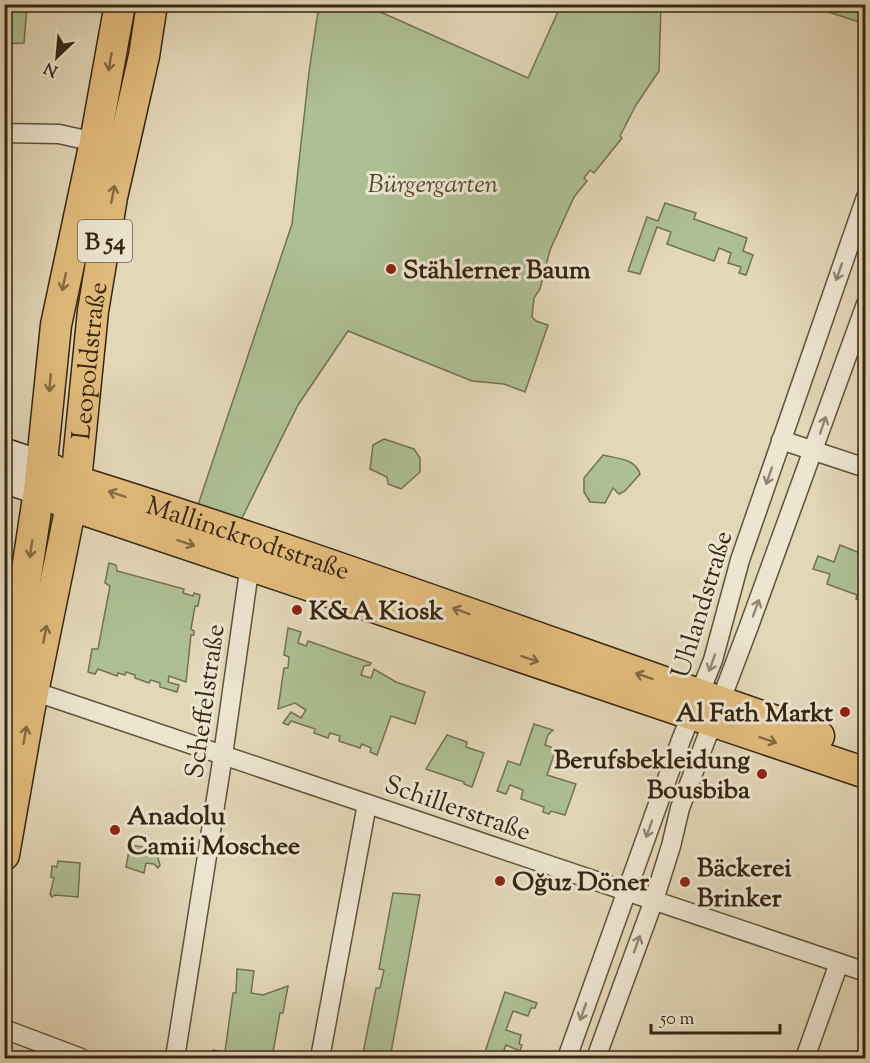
<svg xmlns="http://www.w3.org/2000/svg" width="870" height="1063" font-family="'Sorts Mill Goudy',serif">
	<style>
		.green { fill: #adbf93; stroke: #727252; stroke-width: 1.5 }
		.lines { fill: none; stroke-linecap: round; stroke-linejoin: round }
		.minor-casing { stroke: #62523b; stroke-width: 21 }
		.secondary-casing { stroke: #372612; stroke-width: 30 }
		.primary-casing { stroke: #372612; stroke-width: 33 }
		.minor { stroke: #ece5d0; stroke-width: 18 }
		.secondary { stroke: #ece5d0; stroke-width: 27 }
		.primary { stroke: #e1bc7c; stroke-width: 30 }
		.oneway { stroke: #846a42 }
		.oneway2 { stroke: #928671 }
		.poi-dot { fill: #8f2418; stroke: #ece5d0; stroke-width: 2 }
		.labels { text-anchor: middle; stroke-width: 6; stroke-linejoin: round; paint-order: stroke }
		.shield { fill: #ece5d0; stroke: #6d5f4b; stroke-width: 1.5 }
		.shield-label { font-size: 24px; font-weight: bold; fill: #372612 }
		.park-label { font-size: 26px; font-style: italic; fill: #544c32; stroke: #ece5d0 }
		.poi-label { font-size: 26px; font-weight: bold; fill: #372612; stroke: #ece5d0; text-anchor: start }
		.street-label { font-size: 26px; fill: #372612; stroke: #ece5d0 }
	</style>
	<rect width="100%" height="100%" fill="#e2d7b7"/>
	<filter id="stains"><feTurbulence type="fractalNoise" baseFrequency=".00333" numOctaves="4"/><feColorMatrix values="0 0 0 0 .2 0 0 0 0 .09 0 0 0 0 .02 0 0 0 .5 -.17"/></filter>
	<radialGradient id="worn" r=".72"><stop offset=".6" stop-color="#630" stop-opacity="0"/><stop offset="1" stop-color="#630" stop-opacity=".3"/></radialGradient>
	<g class="green">
		<path d="M5 4 27 5 24 43 5 44Z"/>
		<path d="M319 5H365L528 78 561 5H661L659 71 636 105 620 136 622 138 594 173 590 170 584 178 587 181 574 197 550 250 540 289 534 298 532 317 536 321 548 325 525 392 504 384 472 381 348 331 298 405 241 520 198 505 292 224 309 72Z"/>
		<path d="M807 5H865V24Z"/>
		<path d="M665 203 696 213 694 219 747 238 743 251 753 255 746 275 739 273 741 267 728 263 731 253 719 248 714 261 667 244 671 232 657 227 640 274 628 271 647 217 658 221Z"/>
		<path d="M384 439 414 449 420 458V472L401 489 388 484 387 477 370 469 373 445Z"/>
		<path d="M603 455C618 459 635 458 640 474L625 491 619 494 613 488 605 503 590 502 584 492V478Z"/>
		<path d="M840 545 865 555V603L856 599 857 595 827 584 830 574 813 569 818 556 834 562Z"/>
		<path d="M109 563 116 565 117 571 184 589 183 593 193 596 194 593 200 595 198 606H195L191 629 194 631V635H191L186 682 169 676 168 682 179 685 177 692 160 687V683L151 680 149 683 135 678V675L126 672 125 675 118 673 117 676 98 669 95 674 88 672 92 649H98L110 586 105 583Z"/>
		<path d="M288 628 301 632 298 643 306 646 308 641 371 663 370 665 364 666 361 675 371 678 374 669 396 682 425 692 415 724 391 716 377 755 370 752 371 748 362 744 360 748 339 741 340 736 330 733 328 738 314 733 315 729 291 721 288 725 283 723 291 712 301 718 306 710 295 703 278 709 284 668H288L289 657 284 655Z"/>
		<path d="M534 724 553 730 548 735 545 745 556 749 547 775 576 784 565 815 551 811 549 814 543 812 544 807 521 799 523 790 510 785 506 794 497 791 508 761 520 765Z"/>
		<path d="M447 735 467 742 466 747 484 753 472 787 464 784V782L426 769Z"/>
		<path d="M130 845 162 850 158 858 160 865 158 868 154 864 146 863 144 873 126 867Z"/>
		<path d="M58 861 80 863 78 897 55 895 52 897 50 894 54 878 51 877 52 866 57 867Z"/>
		<path d="M393 893 420 895 390 1058H362L376 988H380L384 970 379 969Z"/>
		<path d="M237 969 254 971 251 993 263 995 288 986 283 1013H280L272 1058H212L213 1050 225 1052 233 993H236Z"/>
		<path d="M505 992 537 1003 535 1008H531L528 1016 513 1011 506 1030 521 1035 519 1044 522 1045 520 1051 506 1045 504 1050 508 1052 507 1055 513 1058H483Z"/>
	</g>
	<g class="lines">
		<defs>
			<g id="minor">
				<path d="M4 133 59 134 104 144"/>
				<path d="M781 440 866 468"/>
				<path d="M33 691 866 972"/>
				<path d="M4 1029 81 1058"/>
				<path d="M175 1058 223 755 250 564"/>
				<path d="M320 1058 367 804"/>
				<path d="M567 1058 681 740 713 660 740 560 866 197"/>
				<path d="M596 1058 654 900 671 846 680 808 749 626 866 304"/>
				<path d="M805 1058 839 963"/>
			</g>
			<g id="secondary">
				<path d="M4 452 43 465"/>
				<path d="M4 479 39 491"/>
			</g>
			<g id="primary">
				<path id="s1" d="M43 465 76 481C326 559 571 651 819 736"/>
				<path d="M39 491 70 505 866 773"/>
				<path d="M4 721 39 491 56 325 95 142 120 4"/>
				<path id="s2" d="M4 855 29 712 76 481 93 311 112 197 144 56 152 4"/>
			</g>
		</defs>
		<use href="#minor" class="minor-casing"/>
		<use href="#secondary" class="secondary-casing"/>
		<use href="#primary" class="primary-casing"/>
		<use href="#minor" class="minor"/>
		<use href="#secondary" class="secondary"/>
		<use href="#primary" class="primary"/>
	</g>
	<defs><path id="oneway-shaft" d="M-6 0H5M1.5-3L5.5 0L1.5 3" fill="none" stroke-width="1.6" stroke-linecap="round" stroke-linejoin="round" transform="scale(1.5)"/></defs>
	<g class="oneway">
		<use href="#oneway-shaft" transform="translate(110 62) rotate(100)"/>
		<use href="#oneway-shaft" transform="translate(113 194) rotate(-79)"/>
		<use href="#oneway-shaft" transform="translate(64 282) rotate(102)"/>
		<use href="#oneway-shaft" transform="translate(50 383) rotate(95)"/>
		<use href="#oneway-shaft" transform="translate(117 494) rotate(-162)"/>
		<use href="#oneway-shaft" transform="translate(186 543) rotate(18)"/>
		<use href="#oneway-shaft" transform="translate(31 549) rotate(98)"/>
		<use href="#oneway-shaft" transform="translate(461 611) rotate(-160)"/>
		<use href="#oneway-shaft" transform="translate(45 634) rotate(-79)"/>
		<use href="#oneway-shaft" transform="translate(530 659) rotate(18)"/>
		<use href="#oneway-shaft" transform="translate(644 676) rotate(-161)"/>
		<use href="#oneway-shaft" transform="translate(25 735) rotate(-80)"/>
		<use href="#oneway-shaft" transform="translate(768 740) rotate(19)"/>
	</g>
	<g class="oneway2">
		<use href="#oneway-shaft" transform="translate(839 272) rotate(109)"/>
		<use href="#oneway-shaft" transform="translate(823 425) rotate(-71)"/>
		<use href="#oneway-shaft" transform="translate(769 476) rotate(109)"/>
		<use href="#oneway-shaft" transform="translate(756 608) rotate(-70)"/>
		<use href="#oneway-shaft" transform="translate(712 663) rotate(109)"/>
		<use href="#oneway-shaft" transform="translate(649 829) rotate(110)"/>
		<use href="#oneway-shaft" transform="translate(637 944) rotate(-70)"/>
		<use href="#oneway-shaft" transform="translate(583 1012) rotate(109)"/>
	</g>
	<g class="poi-dot">
		<circle cx="391" cy="269" r="6"/>
		<circle cx="297" cy="610" r="6"/>
		<circle cx="845" cy="712" r="6"/>
		<circle cx="762" cy="774" r="6"/>
		<circle cx="115" cy="830" r="6"/>
		<circle cx="500" cy="881" r="6"/>
		<circle cx="685" cy="882" r="6"/>
	</g>
	<g class="labels">
		<rect class="shield" x="78" y="220" width="54" height="42" rx="4.5"/>
		<g class="shield-label">
			<text x="105" y="249">B 54</text>
		</g>
		<g class="park-label">
			<text x="433" y="192">Bürgergarten</text>
		</g>
		<g class="poi-label">
			<text x="403" y="278">Stählerner Baum</text>
			<text x="309" y="619">K&amp;A Kiosk</text>
			<text x="833" y="721" text-anchor="end">Al Fath Markt</text>
			<text x="750" y="768" text-anchor="end">Berufsbekleidung<tspan x="750" dy="30">Bousbiba</tspan></text>
			<text x="127" y="824">Anadolu<tspan x="127" dy="30">Camii Moschee</tspan></text>
			<text x="697" y="876">Bäckerei<tspan x="697" dy="30">Brinker</tspan></text>
			<text x="512" y="890">Oğuz Döner</text>
		</g>
		<g class="street-label">
			<text dy="9" stroke="none"><textPath href="#s2" startOffset="502">Leopoldstraße</textPath></text>
			<text dy="9" stroke="none"><textPath href="#s1" startOffset="218">Mallinckrodtstraße</textPath></text>
			<text transform="translate(701 604) rotate(-73)" y="9">Uhlandstraße</text>
			<text transform="translate(204 701) rotate(-82)" y="9">Scheffelstraße</text>
			<text transform="translate(458 807) rotate(19)" y="9">Schillerstraße</text>
		</g>
	</g>
	<rect width="870" height="1063" fill="none" stroke="#e2d7b7" stroke-width="24"/>
	<rect x="6" y="6" width="858" height="1051" fill="none" stroke="#372612" stroke-width="3"/>
	<rect x="12" y="12" width="846" height="1039" fill="none" stroke="#372612" stroke-width="1.5"/>
	<g transform="translate(57 57) rotate(206)" stroke="#ece5d0" stroke-width="4.5" paint-order="stroke">
	<path d="M0-4.5L10 22L0 15L-10 22Z" fill="#372612"/>
	<text y="-9" font-size="16" font-weight="bold" text-anchor="middle" fill="#372612">N</text>
	</g>
	<path d="M651 1024v9h129v-9" fill="none" stroke="#372612" stroke-width="3"/>
	<text x="660" y="1024" font-size="18" fill="#372612" stroke="#ece5d0" stroke-width="4.5" paint-order="stroke">50 m</text>
	<rect width="100%" height="100%" filter="url(#stains)"/>
	<rect width="100%" height="100%" fill="url(#worn)"/>
</svg>
